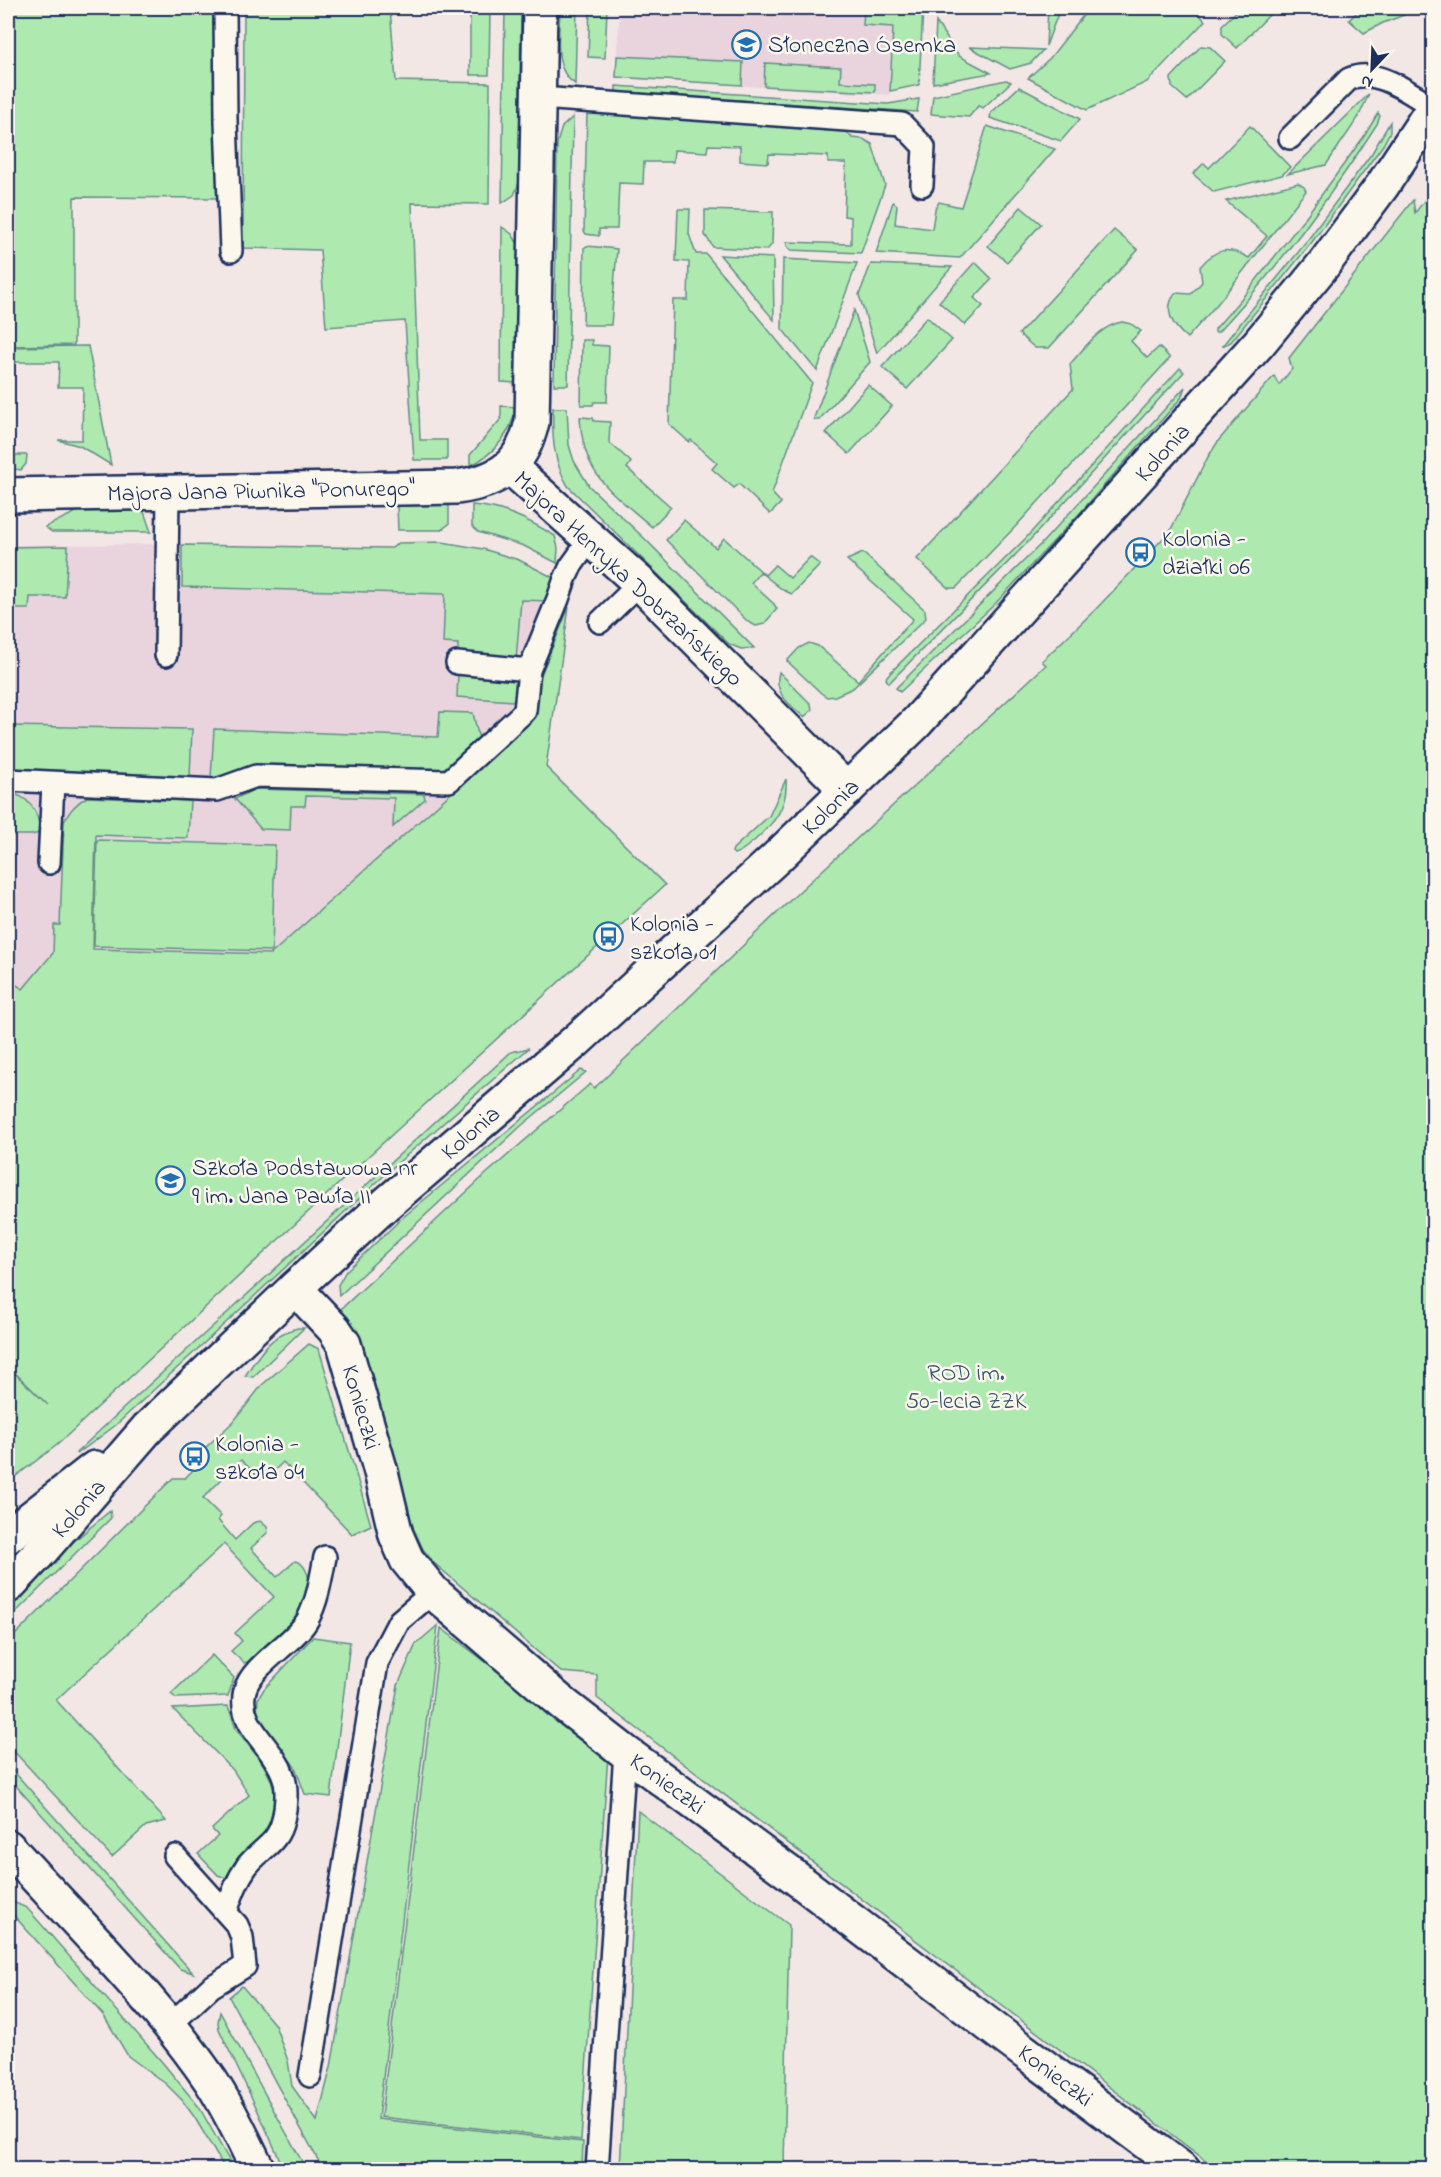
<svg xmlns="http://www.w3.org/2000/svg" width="1441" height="2177" font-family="'Indie Flower',sans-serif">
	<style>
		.built { fill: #e9d4de }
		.green { fill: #aeeab0; stroke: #648c87; stroke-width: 1.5 }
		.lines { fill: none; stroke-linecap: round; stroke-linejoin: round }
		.lane-casing { stroke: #1b2f5e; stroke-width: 26 }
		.street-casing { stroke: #1b2f5e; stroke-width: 38 }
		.secondary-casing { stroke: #1b2f5e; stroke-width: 38 }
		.lane { stroke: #fbf7ec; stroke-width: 21 }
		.street { stroke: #fbf7ec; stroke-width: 33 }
		.secondary { stroke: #fbf7ec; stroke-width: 33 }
		.labels { text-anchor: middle; stroke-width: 5; stroke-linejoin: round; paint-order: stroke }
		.poi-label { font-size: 24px; fill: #1b2f5e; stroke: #fbf7ec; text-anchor: start }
		.street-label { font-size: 24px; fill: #1b2f5e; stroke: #fbf7ec }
		.park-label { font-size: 24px; fill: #38546e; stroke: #fbf7ec }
	</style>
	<rect width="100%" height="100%" fill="#f3e7e6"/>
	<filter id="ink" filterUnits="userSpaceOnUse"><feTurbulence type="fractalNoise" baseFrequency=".0167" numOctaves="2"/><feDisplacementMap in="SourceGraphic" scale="12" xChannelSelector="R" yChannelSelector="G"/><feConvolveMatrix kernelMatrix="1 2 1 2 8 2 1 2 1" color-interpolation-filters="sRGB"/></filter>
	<g filter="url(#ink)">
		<g class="built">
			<path d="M620 8H894L889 95 615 78Z"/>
			<path d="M167 544 441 548 570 605 547 766 663 881 8 1481V545Z"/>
		</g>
		<g class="green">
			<path d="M8 8H215L217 198 74 197V345L8 346Z"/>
			<path d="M244 8H390L396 81 490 83 489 204 412 203 420 440H447V460H414L405 321 326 327 320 250 243 248Z"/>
			<path d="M470 8H490L489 75H470Z"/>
			<path d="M505 8H521L519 183 514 195 502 203Z"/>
			<path d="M560 8H577L575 84C551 69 560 31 560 8Z"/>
			<path d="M590 8H607L605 58 588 57Z"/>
			<path d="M864 8H923L919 85 890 91 893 27 863 25Z"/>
			<path d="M1048 8H1060L1046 46Z"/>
			<path d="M1089 8H1195L1205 21 1147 82 1087 110 1028 78 1050 58Z"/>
			<path d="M1240 8 1275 9 1237 48 1222 34V25Z"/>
			<path d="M1361 8H1384L1387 10 1390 8H1409L1407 14 1383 23 1364 33 1349 20Z"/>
			<path d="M936 22 959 56 991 73 933 83Z"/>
			<path d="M1201 46 1210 47 1225 61 1187 100 1172 87 1171 78Z"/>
			<path d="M969 47 1043 50 1031 63 1010 69Z"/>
			<path d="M617 56 743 62 742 85 616 77Z"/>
			<path d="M765 63 841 67 840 82 875 84V92L764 86Z"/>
			<path d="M1006 80 1011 82 983 108 978 106 969 117 931 114 933 96Z"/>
			<path d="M616 86 888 104 919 99 917 112 616 92Z"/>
			<path d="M1019 87 1080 119 1061 141 990 118 991 113Z"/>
			<path d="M1369 94 1358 118 1326 165 1288 174Z"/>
			<path d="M587 112 847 132 852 138 863 139 872 144 885 185 861 253 791 250 787 246V242L851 244V217L844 216 846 163H828V156L769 154 768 163 740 161V146L708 145 707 152 674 150 673 162H644L643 184 619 183 617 229H599V236L586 234 584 231Z"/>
			<path d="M1378 113 1380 116 1377 124C1331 196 1276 270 1218 332H1215V329L1247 292 1304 219 1365 135Z"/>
			<path d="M573 117 568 385H554L557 143 562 127Z"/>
			<path d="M1390 122V132L1383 145 1312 242 1231 342 1222 346 1304 245 1372 153Z"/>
			<path d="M987 126 1055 149 960 258 876 253 893 202 897 205 895 224 932 229 935 209 939 202 961 207Z"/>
			<path d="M1250 126 1290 167 1282 175 1214 192 1193 174 1204 163 1209 168Z"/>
			<path d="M1433 172V2169H1217L597 1698V1675L561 1672 434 1563 423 1549 414 1530 358 1341 341 1309 486 1174 590 1084 594 1088 602 1081 802 889 1046 665 1042 661 1096 609 1170 531 1208 457 1219 440 1274 376 1279 385 1292 369 1289 358 1413 200 1415 213 1428 196 1427 182Z"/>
			<path d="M1298 183 1304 187 1306 191 1302 196 1219 302 1187 338C1172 325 1163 311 1175 293L1191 294 1202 282 1200 267C1215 248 1228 246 1249 258L1267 236 1226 201Z"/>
			<path d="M1021 207 1041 224 1007 262 988 246Z"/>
			<path d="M678 209H690L689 234 696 254H706L812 383 772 493 781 503 770 514 739 484 734 488 712 469 717 463 691 440 689 442 669 424 673 300H688L689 262 676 261Z"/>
			<path d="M705 210 773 212 772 244 767 250 713 247 705 235Z"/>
			<path d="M502 227 512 234 518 244 517 383 501 382Z"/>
			<path d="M1114 230 1138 250 1049 348H1035L1019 334Z"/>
			<path d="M587 246 617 249 611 325H583L584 248Z"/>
			<path d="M720 255 773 258 774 320Z"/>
			<path d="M783 259 857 263 817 371 782 329Z"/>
			<path d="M975 262 992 279 974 298 983 306 965 325 939 302Z"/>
			<path d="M871 264 952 267 877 353 859 295Z"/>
			<path d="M854 310 870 362 819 420H815L814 418Z"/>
			<path d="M927 317 952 340 907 389 882 367Z"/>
			<path d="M1122 322 1131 324 1141 331 1131 341 1147 358 1159 347 1170 358 1017 525 956 588H948L917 559 1073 389 1070 364C1085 348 1099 326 1122 322Z"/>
			<path d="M582 340H592V345L609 346 607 402H594L593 405H581Z"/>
			<path d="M88 346 111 465 80 446 58 440H82L83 387H58L59 362H8V347Z"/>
			<path d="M1180 368 1184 372 1029 541 889 683 886 679 887 676 1025 539Z"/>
			<path d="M868 385 892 406 849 454 826 433Z"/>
			<path d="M1185 387 1181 398 1078 515 994 605 900 692 896 688 1041 544Z"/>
			<path d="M501 406 516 407C511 435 495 453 470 466V455L501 419Z"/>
			<path d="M553 408H567L569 445 574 461 589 486 644 538 754 648 741 649 729 644 568 486C553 461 552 437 553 408Z"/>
			<path d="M580 417 593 418 594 421 610 422 609 442 631 462 627 468 671 507 652 527C611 491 583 477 580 417Z"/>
			<path d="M8 455H27L26 464 21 470 8 468Z"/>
			<path d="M449 505V524L441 530H398L397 506Z"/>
			<path d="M472 505C503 507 529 520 555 536L558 548 557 563 524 546 478 532 472 526Z"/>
			<path d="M143 509 151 532H52L45 527 80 510Z"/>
			<path d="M684 520 716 548 724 538 765 575 775 565 790 578 810 557 820 565 792 594 783 590 760 572 751 583 774 604 777 609 764 624 756 626 748 622 666 540Z"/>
			<path d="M442 542 483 549 519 560 554 578 549 601 521 600 516 660 458 656V644L443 643 445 594 182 587V545L392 548 398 543Z"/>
			<path d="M68 546 65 597H30L29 609H8V547Z"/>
			<path d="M863 553 925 610 926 618 853 688 835 696 827 697 821 693 787 661 799 648 809 643 818 646 858 681 913 619 847 560Z"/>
			<path d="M569 607 546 767 665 885 362 1162 57 1445 8 1482V1367L48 1405 8 1366V984H15L23 989 53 953 54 925H60L64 822C70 810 76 803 87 797L190 801 188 838 96 835 93 949 271 954 536 717 538 682Z"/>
			<path d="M779 672 811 704 812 710 804 717C789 704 773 693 779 672Z"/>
			<path d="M458 673 515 677 516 691 513 701 457 697Z"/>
			<path d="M440 712 473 713 479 739 443 770 426 772 259 765C242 769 228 776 211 778L214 729 438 737Z"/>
			<path d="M8 726 192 729 190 777 8 769Z"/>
			<path d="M786 779C788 808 774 823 754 841 747 846 742 852 734 854L732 852 733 849 769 816Z"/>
			<path d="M255 789 424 794 425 799 393 827 394 798 306 796 305 806H291L290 830 261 829 235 799Z"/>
			<path d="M8 793C29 795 39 812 40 833L31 835H8Z"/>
			<path d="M97 840 275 845 272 951 94 946Z"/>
			<path d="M529 1048 391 1169 116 1425 77 1454 76 1453 126 1406 511 1052Z"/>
			<path d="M581 1070 586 1072 521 1126 339 1296 338 1285 346 1271 401 1219Z"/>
			<path d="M298 1328H304L253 1377 245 1376C259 1355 271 1333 298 1328Z"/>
			<path d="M309 1344 319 1349 371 1525 352 1534 283 1462 268 1477 260 1478 241 1460 203 1498 221 1516 218 1520 235 1540 253 1523 260 1521 267 1527 268 1532 251 1548 277 1577 295 1561C306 1563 308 1576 311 1585L296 1618 252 1660 244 1663 231 1651 242 1641 235 1633 274 1597 224 1544 56 1700 166 1821 146 1826 112 1857 8 1745V1642L173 1478H185L204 1459 205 1448 234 1421 262 1385Z"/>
			<path d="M110 1511 111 1518 8 1620V1607L49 1562Z"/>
			<path d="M438 1625 378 2119 583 2142 582 2169H323L229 1997 242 1986 275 2025 288 2061 292 2086 317 2121 331 2067 398 1685 416 1644Z"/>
			<path d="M441 1628 608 1755 581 2140 381 2117Z"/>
			<path d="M313 1637 350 1642 331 1797 305 1794 295 1767 263 1723 257 1712 258 1699 264 1689Z"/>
			<path d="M212 1655 234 1678 228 1696 176 1698 171 1694Z"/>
			<path d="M228 1706 236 1729 263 1764 272 1782 276 1800 272 1817 264 1833 239 1856 226 1878 218 1875 198 1854 218 1836 212 1829 249 1795 233 1770 173 1709Z"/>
			<path d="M8 1765 193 1973 180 1969 8 1777Z"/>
			<path d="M638 1811 789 1925 784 2169H620Z"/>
			<path d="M8 1900 27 1908 162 2062 199 2107 234 2169H225L195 2118 182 2100 166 2084 128 2056 104 2016 8 1909Z"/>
			<path d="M220 2012 306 2169H284L257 2109 219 2029 218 2022Z"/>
		</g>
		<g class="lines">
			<defs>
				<g id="lane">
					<path d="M225 8 226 121 231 251"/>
					<path d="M540 98 902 124 924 147 922 185"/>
					<path d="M1290 138 1349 79C1377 66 1410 94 1434 107"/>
					<path d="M600 622 640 583"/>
					<path d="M166 655 168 492"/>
					<path d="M457 663 529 670"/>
					<path d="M8 780 217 790 256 776 449 781 525 711 529 670 558 599 565 579 571 566 591 538"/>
					<path d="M49 863 53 783"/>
					<path d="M226 1912C232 1895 237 1880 247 1866 260 1849 278 1844 283 1820 286 1808 288 1787 283 1775 273 1745 236 1726 245 1690 252 1664 296 1642 308 1619 318 1599 321 1578 325 1557"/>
					<path d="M170 2025 211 1987 245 1966 242 1937 237 1925 175 1856"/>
					<path d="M310 2076 377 1663 399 1621 433 1592"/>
					<path d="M597 2170 625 1752"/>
				</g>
				<g id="street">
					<path d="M510 467 640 583 847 790"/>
					<path d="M8 495 457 487C500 481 522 465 532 422L540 8"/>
					<path d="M295 1288 334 1329 344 1344 381 1472 396 1535 407 1560 433 1592 562 1703 625 1752 792 1875 1006 2038 1183 2170"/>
					<path d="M8 1847C77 1923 153 1996 211 2081 229 2109 244 2140 258 2170"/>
				</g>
				<g id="secondary">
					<path d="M8 1536 95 1468"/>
					<path d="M8 1586 42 1550 147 1429 295 1288 386 1204 576 1041 776 858 916 723 1259 343 1324 264 1382 186 1434 107"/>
				</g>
			</defs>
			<use href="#lane" class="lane-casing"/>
			<use href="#street" class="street-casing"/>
			<use href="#secondary" class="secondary-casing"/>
			<use href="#lane" class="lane"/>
			<use href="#street" class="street"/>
			<use href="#secondary" class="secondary"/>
		</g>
	</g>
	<defs>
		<symbol id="school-ring" viewBox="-11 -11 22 22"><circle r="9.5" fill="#fbf7ec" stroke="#1f6fb2" stroke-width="1.5"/><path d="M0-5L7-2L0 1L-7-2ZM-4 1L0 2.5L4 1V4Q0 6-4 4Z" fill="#1f6fb2"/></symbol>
		<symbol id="bus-ring" viewBox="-11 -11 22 22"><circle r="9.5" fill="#fbf7ec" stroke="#1f6fb2" stroke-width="1.5"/><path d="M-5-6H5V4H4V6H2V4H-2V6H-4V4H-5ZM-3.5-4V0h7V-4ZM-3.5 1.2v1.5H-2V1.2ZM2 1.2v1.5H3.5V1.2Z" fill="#1f6fb2"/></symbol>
	</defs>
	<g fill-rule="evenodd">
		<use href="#school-ring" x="730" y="28" width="33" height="33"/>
		<use href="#bus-ring" x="1124" y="536" width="33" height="33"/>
		<use href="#bus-ring" x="592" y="920" width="33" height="33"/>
		<use href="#school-ring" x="154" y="1164" width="33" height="33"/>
		<use href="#bus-ring" x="178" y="1440" width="33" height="33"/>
	</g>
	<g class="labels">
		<g class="poi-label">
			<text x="768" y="52">Słoneczna Ósemka</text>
			<text x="1162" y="546">Kolonia -<tspan x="1162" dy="28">działki 06</tspan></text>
			<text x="630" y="931">Kolonia -<tspan x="630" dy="28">szkoła 01</tspan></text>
			<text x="192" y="1175">Szkoła Podstawowa nr<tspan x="192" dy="28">9 im. Jana Pawła II</tspan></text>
			<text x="215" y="1451">Kolonia -<tspan x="215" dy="28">szkoła 04</tspan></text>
		</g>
		<g class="street-label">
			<text transform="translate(1162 452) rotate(-48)" y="8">Kolonia</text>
			<text transform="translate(261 490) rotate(-1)" y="8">Majora Jana Piwnika "Ponurego"</text>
			<text transform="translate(629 578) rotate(43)" y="8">Majora Henryka Dobrzańskiego</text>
			<text transform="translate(830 806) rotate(-44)" y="8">Kolonia</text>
			<text transform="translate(470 1132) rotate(-41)" y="8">Kolonia</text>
			<text transform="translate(362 1407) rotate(74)" y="8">Konieczki</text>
			<text transform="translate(78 1508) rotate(-49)" y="8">Kolonia</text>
			<text transform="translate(668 1783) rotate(36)" y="8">Konieczki</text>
			<text transform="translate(1056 2075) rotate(37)" y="8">Konieczki</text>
		</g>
		<g class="park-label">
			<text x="966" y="1380">ROD im.<tspan x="966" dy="28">50-lecia ZZK</tspan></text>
		</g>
	</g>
	<rect width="1441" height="2177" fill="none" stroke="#fbf7ec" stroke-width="30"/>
	<rect x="15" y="15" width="1411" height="2147" fill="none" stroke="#1b2f5e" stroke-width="2" filter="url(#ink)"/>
	<g transform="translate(1372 69) rotate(203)" stroke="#fbf7ec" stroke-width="4.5" paint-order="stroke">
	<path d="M0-4.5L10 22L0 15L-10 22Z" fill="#1b2f5e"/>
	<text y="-9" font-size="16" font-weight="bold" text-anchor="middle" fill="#1b2f5e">N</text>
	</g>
</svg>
